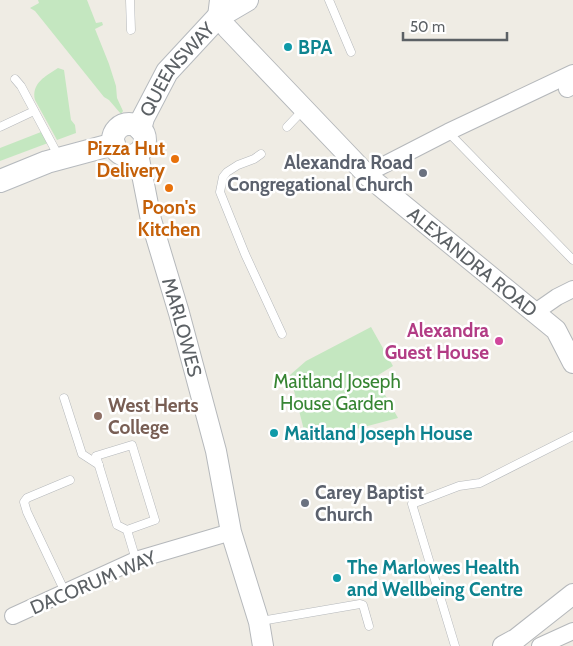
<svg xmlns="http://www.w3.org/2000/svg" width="573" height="646" font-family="Cabin,sans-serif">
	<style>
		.green { fill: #c4e7c0 }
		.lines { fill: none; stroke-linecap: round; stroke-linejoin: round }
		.service-casing { stroke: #b5b8bb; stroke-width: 9 }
		.minor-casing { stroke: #b5b8bb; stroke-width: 18 }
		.tertiary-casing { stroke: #b5b8bb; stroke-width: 22 }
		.secondary-casing { stroke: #b6babe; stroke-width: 24 }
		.service { stroke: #fff; stroke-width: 8 }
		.minor { stroke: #fff; stroke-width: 16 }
		.tertiary { stroke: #fff; stroke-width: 20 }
		.secondary { stroke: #fff; stroke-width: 22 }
		.culture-dot { fill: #0f9aa8; stroke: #fff; stroke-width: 2 }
		.food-dot { fill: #e8710a; stroke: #fff; stroke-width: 2 }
		.worship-dot { fill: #6b7280; stroke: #fff; stroke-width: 2 }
		.hotel-dot { fill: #d1479c; stroke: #fff; stroke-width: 2 }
		.education-dot { fill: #8d6e63; stroke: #fff; stroke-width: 2 }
		.labels { text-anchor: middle; stroke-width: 5; stroke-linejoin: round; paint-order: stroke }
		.culture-label { font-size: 19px; font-weight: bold; fill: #0d838f; stroke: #fff; text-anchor: start }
		.street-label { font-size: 19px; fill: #5c6165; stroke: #fff }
		.food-label { font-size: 19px; font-weight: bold; fill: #c56008; stroke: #fff; text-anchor: end }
		.worship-label { font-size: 19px; font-weight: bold; fill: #5b616d; stroke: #fff; text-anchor: end }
		.hotel-label { font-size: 19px; font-weight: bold; fill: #b23c85; stroke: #fff; text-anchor: end }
		.park-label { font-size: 19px; fill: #378533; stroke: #fff }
		.education-label { font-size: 19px; font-weight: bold; fill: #785e54; stroke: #fff; text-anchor: start }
	</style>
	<rect width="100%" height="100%" fill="#efece4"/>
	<g class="green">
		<path d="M38 0H87L96 23 102 22 103 25 95 29 109 64 116 86 117 98 123 111 121 114 109 100 104 97 35 11 30 8 39 3Z"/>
		<path d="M58 68 64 70 71 120 75 125 76 133 57 140 35 100C31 83 46 76 58 68Z"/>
		<path d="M41 132 48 143 0 161V148Z"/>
		<path d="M371 327 393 366 375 377 398 418 307 442 290 375 306 361Z"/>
	</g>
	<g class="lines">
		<defs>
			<g id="service">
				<path d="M130 0 131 30"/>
				<path d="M329 0 351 52"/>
				<path d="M15 79 21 86 59 157"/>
				<path d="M0 127 34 111"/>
				<path d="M287 127 304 109"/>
				<path d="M448 132 573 260"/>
				<path d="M261 154 254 159 238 165 227 172 223 177 220 192 245 254 282 334"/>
				<path d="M64 398 82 454 99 465"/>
				<path d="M127 530 155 520 132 445 96 456 117 525 127 530 136 560"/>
				<path d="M65 592 27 512 24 502 27 498 70 480"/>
				<path d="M261 621 360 604 363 605 369 626"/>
				<path d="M455 646 412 504 459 486 480 483 573 436"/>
			</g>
			<g id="minor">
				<path d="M567 89 573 86"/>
				<path d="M369 177 376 169 448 132 573 73"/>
				<path d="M534 313 557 297 573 289"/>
				<path d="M13 616 136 560 231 532"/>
				<path d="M540 646 573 631"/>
			</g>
			<g id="tertiary">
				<path id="s1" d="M220 0 218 17 227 28 369 177 556 330 573 363"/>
				<path id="s2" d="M138 154 151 220 179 313 216 451 231 532 259 622 263 646"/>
				<path d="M503 646 516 639 573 594"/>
			</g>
			<g id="secondary">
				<circle cx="129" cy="140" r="16"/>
				<path id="s3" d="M140 129 143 118 167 72 218 17 247 0"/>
				<path d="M0 181 47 162 114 144"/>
			</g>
		</defs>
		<use href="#service" class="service-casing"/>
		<use href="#minor" class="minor-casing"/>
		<use href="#tertiary" class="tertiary-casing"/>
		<use href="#secondary" class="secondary-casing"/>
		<use href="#service" class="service"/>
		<use href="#minor" class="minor"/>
		<use href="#tertiary" class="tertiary"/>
		<use href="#secondary" class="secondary"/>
	</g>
	<g class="culture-dot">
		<circle cx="288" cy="47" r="5"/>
		<circle cx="274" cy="433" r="5"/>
		<circle cx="337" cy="578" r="5"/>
	</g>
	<g class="food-dot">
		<circle cx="175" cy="159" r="5"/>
		<circle cx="169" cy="188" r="5"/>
	</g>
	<g class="worship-dot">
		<circle cx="423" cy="173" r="5"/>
		<circle cx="305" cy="503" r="5"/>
	</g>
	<circle class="hotel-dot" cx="499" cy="341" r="5"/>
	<circle class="education-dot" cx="98" cy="416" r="5"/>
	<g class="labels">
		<g class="culture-label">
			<text x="298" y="54">BPA</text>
			<text x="284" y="440">Maitland Joseph House</text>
			<text x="347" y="574">The Marlowes Health<tspan x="347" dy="22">and Wellbeing Centre</tspan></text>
		</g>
		<g class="street-label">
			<text dy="7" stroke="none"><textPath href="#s3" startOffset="71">QUEENSWAY</textPath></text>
			<text dy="7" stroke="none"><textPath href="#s1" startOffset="371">ALEXANDRA ROAD</textPath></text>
			<text dy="7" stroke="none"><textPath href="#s2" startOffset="179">MARLOWES</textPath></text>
			<text transform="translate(93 582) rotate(-23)" y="7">DACORUM WAY</text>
		</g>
		<g class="food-label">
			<text x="165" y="155">Pizza Hut<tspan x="165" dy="22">Delivery</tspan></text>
			<text x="169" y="214" text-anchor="middle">Poon's<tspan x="169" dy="22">Kitchen</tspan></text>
		</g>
		<g class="worship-label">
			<text x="413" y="169">Alexandra Road<tspan x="413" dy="22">Congregational Church</tspan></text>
			<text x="315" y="499" text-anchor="start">Carey Baptist<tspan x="315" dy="22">Church</tspan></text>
		</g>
		<g class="hotel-label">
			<text x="489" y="337">Alexandra<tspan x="489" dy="22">Guest House</tspan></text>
		</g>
		<g class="park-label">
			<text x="337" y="388">Maitland Joseph<tspan x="337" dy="22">House Garden</tspan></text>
		</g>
		<g class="education-label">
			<text x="108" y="412">West Herts<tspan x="108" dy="22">College</tspan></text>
		</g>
	</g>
	<path d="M403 32v8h104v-8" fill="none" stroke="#5c6165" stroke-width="2.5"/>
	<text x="410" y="32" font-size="15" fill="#5c6165" stroke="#ffffff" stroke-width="4" paint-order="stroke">50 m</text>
</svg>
